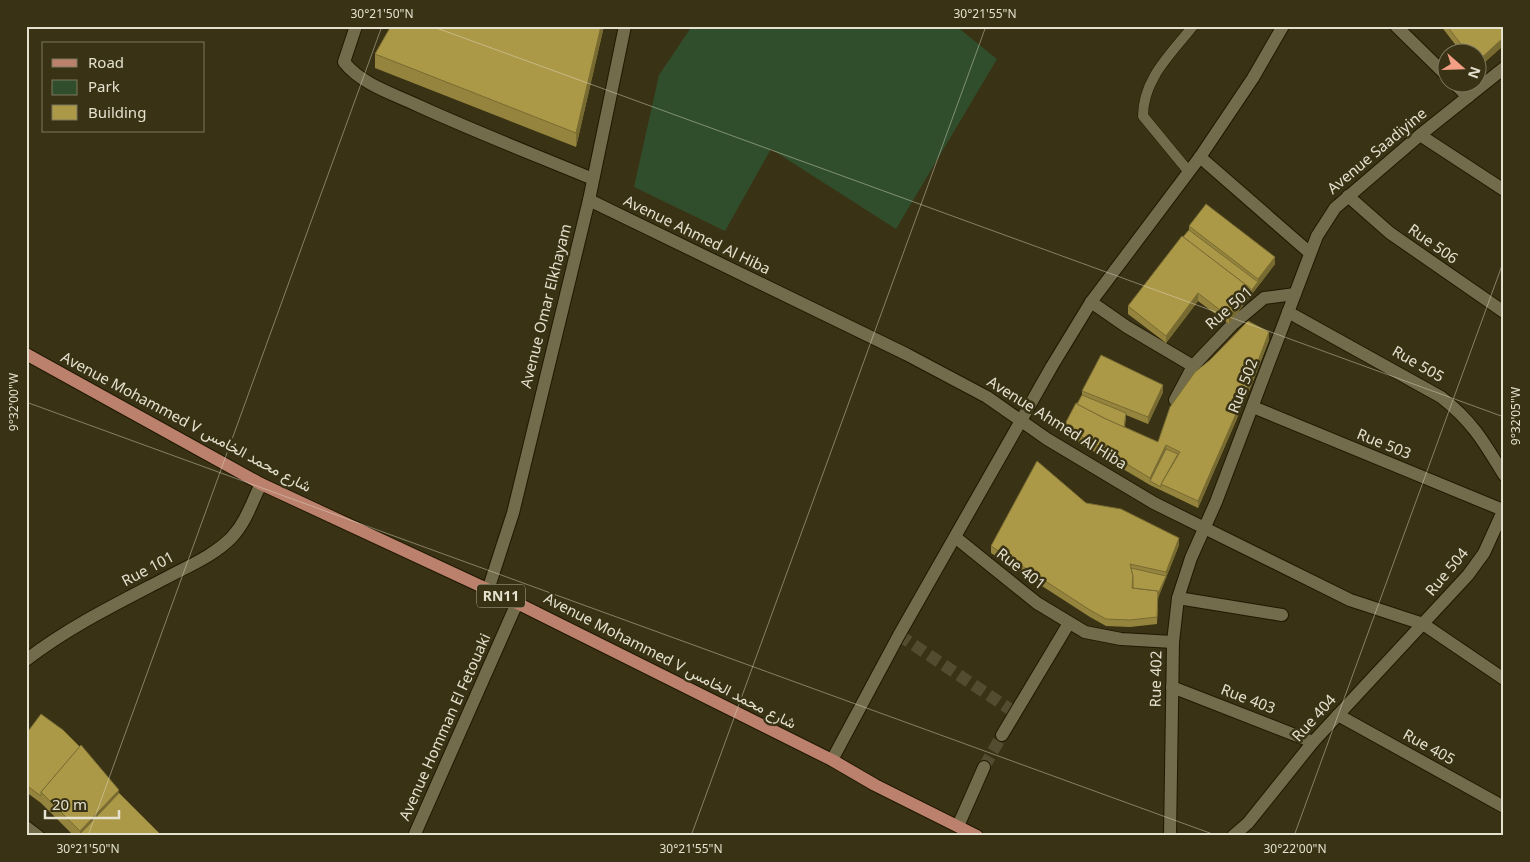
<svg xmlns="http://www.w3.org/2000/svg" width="1530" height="862" font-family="'Noto Sans',Vazirmatn,sans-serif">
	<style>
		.green { fill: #314e2c }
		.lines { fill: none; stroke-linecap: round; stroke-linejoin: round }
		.pedestrian-tunnel { stroke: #534c30; stroke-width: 12; stroke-dasharray: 12 6; stroke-linecap: butt }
		.service-casing { stroke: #201900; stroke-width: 11 }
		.minor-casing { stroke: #201900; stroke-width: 14 }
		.primary-casing { stroke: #201900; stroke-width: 14 }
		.service { stroke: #726b4c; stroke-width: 10 }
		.minor { stroke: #726b4c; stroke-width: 12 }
		.primary { stroke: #bb816d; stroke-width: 12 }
		.wall { fill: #94843d }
		.shaded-wall { fill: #786b32 }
		.building { fill: #ac9947; stroke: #786b32 }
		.ticks { fill: none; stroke: #e4e1cf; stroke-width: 1; stroke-opacity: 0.45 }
		.labels { text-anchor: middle; stroke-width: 5; stroke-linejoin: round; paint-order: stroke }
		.shield { fill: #393214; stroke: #b1ac97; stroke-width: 1 }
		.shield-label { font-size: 14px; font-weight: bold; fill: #e4e1cf }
		.street-label { font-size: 15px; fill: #e4e1cf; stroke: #393214 }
		.neatline { fill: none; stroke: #e4e1cf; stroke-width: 2 }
		.ticks-label { font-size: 12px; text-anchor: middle; fill: #e4e1cf }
	</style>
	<rect width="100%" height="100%" fill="#393214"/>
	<path class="green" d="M692 26H956L997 59 896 229 771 149 725 231 634 187 659 75Z"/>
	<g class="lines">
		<g class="pedestrian-tunnel">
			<path d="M899 635 1014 712"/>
			<path d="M984 767 1002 735"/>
		</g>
		<defs>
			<path id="service" d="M1189 172 1143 116C1143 79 1171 54 1193 26"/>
			<g id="minor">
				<path d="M356 26 344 62C362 85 394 94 419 106 476 132 535 155 593 179"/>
				<path d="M1396 26 1448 77"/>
				<path d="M1453 82 1468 97"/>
				<path d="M1420 135 1504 190"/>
				<path d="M1200 157 1310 253"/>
				<path d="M1348 196 1390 233 1504 312"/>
				<path d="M589 200 906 354 987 397 1047 439 1154 503 1350 600 1423 624 1504 679"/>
				<path d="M1091 302 1127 327 1193 366"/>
				<path d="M1288 312 1441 397C1472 421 1484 442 1504 475"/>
				<path d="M1175 400 1193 366 1232 325 1264 298 1295 294"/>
				<path d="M1253 407 1503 510"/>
				<path d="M955 537 1037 603 1085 632 1121 639 1173 642"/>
				<path d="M488 590 513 513 589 200 625 26"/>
				<path d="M1178 598 1282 615"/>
				<path d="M26 660C69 627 116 604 164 579 186 567 214 556 232 537 246 522 252 502 261 484"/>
				<path d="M1172 687 1313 742"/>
				<path d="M1338 715 1504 807"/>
				<path d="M1002 735 1069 623"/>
				<path d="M832 760 899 635 1052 366 1091 302 1200 157 1253 78 1283 26"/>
				<path d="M958 826 984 767"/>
				<path d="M26 827 38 836"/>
				<path d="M414 836 517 603"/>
				<path d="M1170 836 1173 642 1178 598 1191 558 1216 502 1317 236 1335 208 1420 135 1504 68"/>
				<path d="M1233 836 1248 823 1313 742 1468 575 1484 553 1504 509"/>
			</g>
			<path id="primary" d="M26 354 261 484 517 603 832 760 875 785 977 836"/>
		</defs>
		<use href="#service" class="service-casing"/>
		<use href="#minor" class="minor-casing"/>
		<use href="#primary" class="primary-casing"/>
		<use href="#service" class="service"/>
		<use href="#minor" class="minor"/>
		<use href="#primary" class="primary"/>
	</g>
	<g class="wall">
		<path d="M391 26H604L576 147 375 68V54Z"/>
		<path d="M1441 26H1504V45L1478 68V52H1461Z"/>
		<path d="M1189 226 1275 264 1229 324 1198 301 1166 343 1128 314V306L1183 237 1189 230Z"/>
		<path d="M1269 340 1252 384 1198 508 1150 485 1064 434V426L1077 404 1082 395V391L1163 392 1148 424 1126 415 1125 427 1158 442Z"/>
		<path d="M1086 503 1179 545 1158 598 1157 624 1130 627 1106 626 1090 617 991 553V546Z"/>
		<path d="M26 734 119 793 162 836H74L41 803 26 792Z"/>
	</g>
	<g class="shaded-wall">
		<path d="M601 26H604L576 147V133Z"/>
		<path d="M1504 37V45L1478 68V61Z"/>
		<path d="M1275 257V264L1258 286V279Z"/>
		<path d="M1258 282V286L1229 324V317L1250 288Z"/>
		<path d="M1198 293V301L1166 343V336Z"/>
		<path d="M1269 332V340L1252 384 1198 508V501Z"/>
		<path d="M1163 385V392L1148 424V417Z"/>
		<path d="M1166 445V452L1150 481V478Z"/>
		<path d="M1179 538V545L1158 598 1157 624 1158 594 1166 576V572Z"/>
		<path d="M119 790V801L80 834V831Z"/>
	</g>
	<g class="building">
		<path d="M391 26H601L576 133 375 54Z"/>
		<path d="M1447 26H1504V37L1478 61V52H1467Z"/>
		<path d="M1206 204 1275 257 1258 279 1189 226Z"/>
		<path d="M1189 230 1258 282 1250 292V288L1183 237Z"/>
		<path d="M1182 236 1250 288 1229 317 1198 293 1166 336 1128 306Z"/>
		<path d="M1248 321 1269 332 1252 377 1198 501 1161 484 1180 452 1166 445 1150 478 1064 426 1076 403 1104 418 1158 442 1170 407 1195 372 1210 360Z"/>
		<path d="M1101 355 1163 385 1148 417 1082 391Z"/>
		<path d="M1082 395 1126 413 1124 427 1104 418 1077 404Z"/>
		<path d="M1166 449 1178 454 1161 484V487L1150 481Z"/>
		<path d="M1037 461 1086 503 1121 509 1179 538 1166 572 1130 564 1133 576 1132 588 1158 591 1157 617 1130 620 1106 619 1090 610 991 546Z"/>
		<path d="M1131 568 1166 576 1158 594V591L1133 588V576Z"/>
		<path d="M41 714 63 730 80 747 41 792V796L26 785V734Z"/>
		<path d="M81 745 119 790 80 831 41 792Z"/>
		<path d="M119 793 162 836H81L80 834Z"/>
	</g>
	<path class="ticks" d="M431 26 1504 417M26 402 1218 836M88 836 382 26M691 836 986 26M1294 836 1504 260"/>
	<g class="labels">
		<rect class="shield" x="477" y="584.5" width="48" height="23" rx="4"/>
		<g class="shield-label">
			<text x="501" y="601">RN11</text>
		</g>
		<g class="street-label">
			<text transform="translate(1377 151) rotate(-40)" y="5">Avenue Saadiyine</text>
			<text transform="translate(697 235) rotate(26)" y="5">Avenue Ahmed Al Hiba</text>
			<text transform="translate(1433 244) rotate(35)" y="5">Rue 506</text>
			<text transform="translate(546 306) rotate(-76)" y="5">Avenue Omar Elkhayam</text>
			<text transform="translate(1229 308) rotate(-41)" y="5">Rue 501</text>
			<text transform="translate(1418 364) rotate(30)" y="5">Rue 505</text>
			<text transform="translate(1243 386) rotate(-69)" y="5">Rue 502</text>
			<text transform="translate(186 422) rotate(28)" y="5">Avenue Mohammed V شارع محمد الخامس</text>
			<text transform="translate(1057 423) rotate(32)" y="5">Avenue Ahmed Al Hiba</text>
			<text transform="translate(1384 444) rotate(22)" y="5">Rue 503</text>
			<text transform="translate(148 569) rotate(-28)" y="5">Rue 101</text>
			<text transform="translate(1021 569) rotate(38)" y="5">Rue 401</text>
			<text transform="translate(1447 572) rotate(-50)" y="5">Rue 504</text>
			<text transform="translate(670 661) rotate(27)" y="5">Avenue Mohammed V شارع محمد الخامس</text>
			<text transform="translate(1156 679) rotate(-89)" y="5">Rue 402</text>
			<text transform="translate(1248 699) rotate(21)" y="5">Rue 403</text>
			<text transform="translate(1314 718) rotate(-48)" y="5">Rue 404</text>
			<text transform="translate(445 727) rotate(-66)" y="5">Avenue Homman El Fetouaki</text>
			<text transform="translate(1429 747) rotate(29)" y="5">Rue 405</text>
		</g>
	</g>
	<rect width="1530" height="862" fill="none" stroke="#393214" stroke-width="55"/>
	<rect x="42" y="42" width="162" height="90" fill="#393214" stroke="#7d785f"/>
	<rect x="52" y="59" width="25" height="8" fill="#bb816d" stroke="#7d785f"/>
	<text x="88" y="68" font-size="15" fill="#e4e1cf">Road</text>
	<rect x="52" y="80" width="25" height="15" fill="#314e2c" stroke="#7d785f"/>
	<text x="88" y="92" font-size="15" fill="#e4e1cf">Park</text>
	<rect x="52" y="105" width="25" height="15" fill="#ac9947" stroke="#7d785f"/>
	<text x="88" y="118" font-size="15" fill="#e4e1cf">Building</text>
	<g transform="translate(1462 68) rotate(110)"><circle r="24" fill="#393214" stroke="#7d785f"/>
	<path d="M0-4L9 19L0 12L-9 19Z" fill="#f39f85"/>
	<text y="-8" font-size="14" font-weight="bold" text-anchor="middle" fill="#e4e1cf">N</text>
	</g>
	<path d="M45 810v8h74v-8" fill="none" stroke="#e4e1cf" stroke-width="2.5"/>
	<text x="52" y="810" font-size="15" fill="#e4e1cf" stroke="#393214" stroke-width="4" paint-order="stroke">20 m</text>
	<rect x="28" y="28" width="1474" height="806" class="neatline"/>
	<g class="ticks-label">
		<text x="382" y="18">30°21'50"N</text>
		<text x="985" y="18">30°21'55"N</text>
		<text transform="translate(14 402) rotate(-90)" y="4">9°32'00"W</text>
		<text transform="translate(1516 416) rotate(-90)" y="4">9°32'05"W</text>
		<text x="88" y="853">30°21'50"N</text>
		<text x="691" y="853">30°21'55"N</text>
		<text x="1295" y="853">30°22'00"N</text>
	</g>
</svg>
